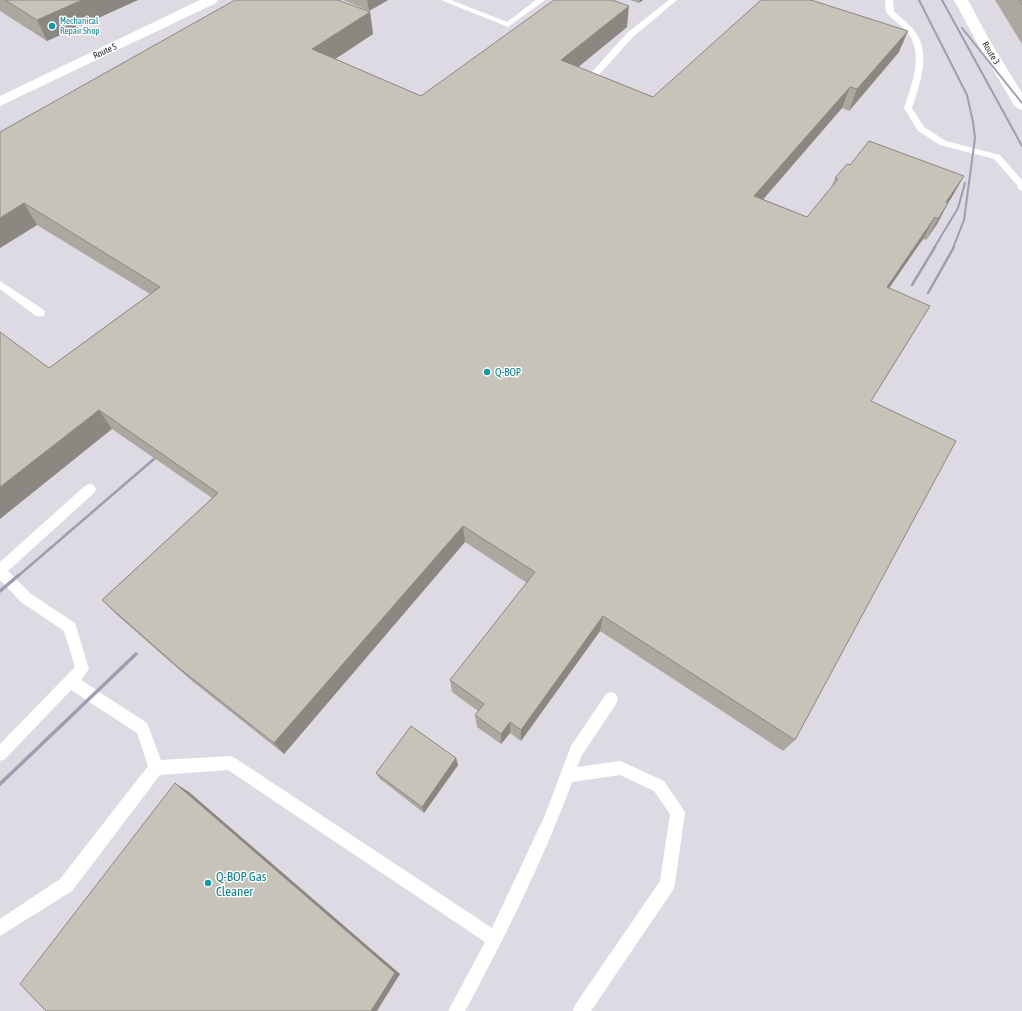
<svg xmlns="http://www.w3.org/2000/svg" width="1022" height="1011" font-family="'Asap Condensed',sans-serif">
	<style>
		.industrial { fill: #dedae3 }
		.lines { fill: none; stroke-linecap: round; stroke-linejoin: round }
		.lane { fill: #fff; fill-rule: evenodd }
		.street { fill: #fff; fill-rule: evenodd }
		.rail-far2 { stroke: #9e9db2; stroke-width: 2 }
		.rail-far1 { stroke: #9e9db2; stroke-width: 2.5 }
		.rail { stroke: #9e9db2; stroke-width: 3.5 }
		.wall { fill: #aaa89f }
		.shaded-wall { fill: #8b8882 }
		.building { fill: #c6c3b9; stroke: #8b8882 }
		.culture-dot { fill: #0f9aa8; stroke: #fff; stroke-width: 1.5 }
		.labels { text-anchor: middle; stroke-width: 3; stroke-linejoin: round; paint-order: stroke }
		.far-culture-label { font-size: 9px; fill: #0d838f; stroke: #fff; text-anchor: start }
		.far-street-label { font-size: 9px; fill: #282828; stroke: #fff }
		.culture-label { font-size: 11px; fill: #0d838f; stroke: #fff; text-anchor: start }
		.near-culture-label { font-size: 13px; fill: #0d838f; stroke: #fff; text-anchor: start }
	</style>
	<rect width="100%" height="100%" fill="#eae7da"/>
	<rect class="industrial" x="0" y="0" width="1022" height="1011"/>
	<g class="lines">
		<g class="lane">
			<path d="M441 0H451L507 22 536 0H545L508 27Z"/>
			<path d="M669 0H677L633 37 587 88H581V84L627 33Z"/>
			<path d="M885 0H893L894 11C902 19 912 26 918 36 930 57 919 87 912 108L924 127 946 141 1000 155 1022 180V191L1019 190 1017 185 994 159 940 145 918 131 904 108C911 87 923 57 910 36 904 26 893 21 886 12Z"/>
			<path d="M0 281 44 310 45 313 44 316H36L0 289Z"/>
			<path d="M90 484 94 485 96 489 94 493 8 571 31 594 75 623 89 669 81 680 147 723 161 760 230 756 235 758 492 928 545 815 571 746 606 694 611 692 616 694 618 699 616 704 582 755 577 767 620 761 625 763 664 781 685 812 675 884 673 890 591 1011H573L575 1005 660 881 670 814 654 791 620 775 572 782C543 861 505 937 465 1011H448L485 942 228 770 160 775 72 891 0 936V919L60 879 148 766 137 733 71 690 5 759 0 761V744L75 667 64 631 21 602 0 580V562L86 485Z"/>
		</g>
		<g class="street">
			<path d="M200 0H218L216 3 0 106V96Z"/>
			<path d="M954 0H968L990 41 1022 93V110L1017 108 1014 105 976 41Z"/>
		</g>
		<g class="rail-far2">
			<path d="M919 0 967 95 973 122 975 138 964 220 953 248"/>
			<path d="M942 0 1022 146"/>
			<path d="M962 28 1022 103"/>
			<path d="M934 248 958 208 965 183"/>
		</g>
		<g class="rail-far1">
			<path d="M912 285 935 247"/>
			<path d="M928 293 954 247"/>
			<path d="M18 576 154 459"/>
		</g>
		<g class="rail">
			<path d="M0 591 19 575"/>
			<path d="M0 784 136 654"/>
		</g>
	</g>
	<g class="wall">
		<path d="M0 0H138L47 41 0 11Z"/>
		<path d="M343 0H388L369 11Z"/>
		<path d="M630 0H643L639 3Z"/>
		<path d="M995 0H1022V44Z"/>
		<path d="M370 12 373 34 335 59 421 96 627 27 578 67 653 97 899 52 849 111 842 108 763 199 807 217 831 188 835 178 952 197 948 203 937 224 926 240 923 239 889 288 918 326 871 401 795 740 783 751 600 631 521 741 510 733 501 744 477 727 475 715 478 711 452 692 450 680 527 583 465 542 284 754 192 681 117 615 102 600 212 498 112 429 49 368 150 294 37 225 0 248V132Z"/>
		<path d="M456 758 458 765 424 813 380 779 376 773Z"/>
	</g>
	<g class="shaded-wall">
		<path d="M82 0H138L47 41 37 20Z"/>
		<path d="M367 0H388L369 11Z"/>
		<path d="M640 0H643L639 3Z"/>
		<path d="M629 6 627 27 560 82 561 60Z"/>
		<path d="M370 12 373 34 317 71 312 49Z"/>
		<path d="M908 31 899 52 849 111 857 89Z"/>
		<path d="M850 87 842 108 748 217 754 196Z"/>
		<path d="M964 176 952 197 937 218 946 202Z"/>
		<path d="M24 203 37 225 0 248V218Z"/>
		<path d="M948 203 937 224 926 240 938 219Z"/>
		<path d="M935 217 923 239 876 307 887 287Z"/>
		<path d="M99 410 112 429 0 519V487Z"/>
		<path d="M463 526 465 542 284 754 274 743Z"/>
		<path d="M603 616 600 631 521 741V730Z"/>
		<path d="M510 722V733L501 744V734Z"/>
		<path d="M456 758 458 765 424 813 422 807Z"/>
		<path d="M175 783 189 792 400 974 377 1011H371Z"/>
	</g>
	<g class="building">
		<path d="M5 0H82L37 20Z"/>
		<path d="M235 0H338L370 12 312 49 421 96 554 0H612L629 6 561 60 653 97 761 0H811L908 31 857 89 850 87 754 196 807 217 838 179 835 178 847 164 850 165 869 141 964 176 946 202 948 203 938 219 935 217 887 287 930 306 871 401 956 441 795 740 603 616 521 730 510 722 501 734 475 715 484 704 450 680 535 572 463 526 274 743 179 668 102 600 218 493 99 410 0 487V332L49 368 160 287 24 203 0 218V132Z"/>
		<path d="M1019 0H1022V5Z"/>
		<path d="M411 726 456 758 422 807 376 773Z"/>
		<path d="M175 783 395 973 371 1011H46L20 984Z"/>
	</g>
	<g class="culture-dot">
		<circle cx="52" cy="26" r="4"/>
		<circle cx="487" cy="372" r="4"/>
		<circle cx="208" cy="883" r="4"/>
	</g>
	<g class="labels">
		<g class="far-culture-label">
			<text x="60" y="24">Mechanical<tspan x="60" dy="10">Repair Shop</tspan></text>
		</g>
		<g class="far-street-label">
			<text transform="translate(105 51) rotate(-25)" y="3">Route 5</text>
			<text transform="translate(991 53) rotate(59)" y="3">Route 3</text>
		</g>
		<g class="culture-label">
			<text x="495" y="376">Q-BOP</text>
		</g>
		<g class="near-culture-label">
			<text x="216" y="881">Q-BOP Gas<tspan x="216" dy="15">Cleaner</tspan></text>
		</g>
	</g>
</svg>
